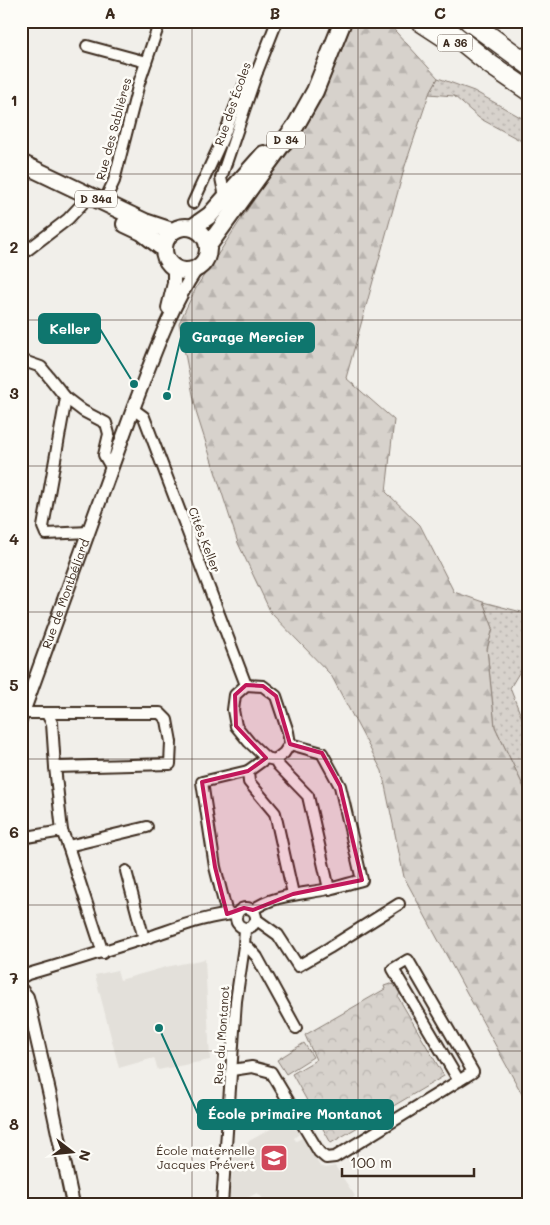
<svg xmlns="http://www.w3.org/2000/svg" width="550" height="1225" font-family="Mali,sans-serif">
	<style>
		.built { fill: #e3e0da }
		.grass { fill: url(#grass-dots); stroke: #897e75 }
		.forest { fill: url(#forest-firs); stroke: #897e75 }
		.park { fill: url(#park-crowns); stroke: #897e75 }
		.pitch { fill: #d7d2cc; stroke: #897e75 }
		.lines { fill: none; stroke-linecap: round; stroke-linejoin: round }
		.minor-casing { stroke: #3b2a1e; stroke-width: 14 }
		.tertiary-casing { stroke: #3b2a1e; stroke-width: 16 }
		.primary-casing { stroke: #3b2a1e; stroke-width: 20 }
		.motorway-casing { stroke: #3b2a1e; stroke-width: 22 }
		.minor { stroke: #fdfcf7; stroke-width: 10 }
		.tertiary { stroke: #fdfcf7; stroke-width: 12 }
		.primary { stroke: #fdfcf7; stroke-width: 16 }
		.motorway { stroke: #fdfcf7; stroke-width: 19 }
		.marked { fill: #c2185b; fill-opacity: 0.2; stroke: #c2185b; stroke-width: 4; stroke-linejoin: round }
		.grid { fill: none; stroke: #3b2a1e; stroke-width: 1; stroke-opacity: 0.55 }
		.labels { text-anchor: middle; stroke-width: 5; stroke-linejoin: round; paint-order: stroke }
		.shield { fill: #fdfcf7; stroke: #75695f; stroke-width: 1 }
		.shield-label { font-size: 11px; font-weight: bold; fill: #3b2a1e }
		.street-label { font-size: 12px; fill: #3b2a1e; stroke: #fdfcf7 }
		.poi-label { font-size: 12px; fill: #3b2a1e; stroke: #fdfcf7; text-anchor: end }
		.leader { fill: none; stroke: #0f766e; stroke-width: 2 }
		.callout-dot { fill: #0f766e; stroke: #fdfcf7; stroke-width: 2 }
		.callout { fill: #0f766e; stroke: #0f766e; stroke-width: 2 }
		.callout-label { font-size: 14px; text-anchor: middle; font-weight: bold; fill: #fff }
		.neatline { fill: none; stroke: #3b2a1e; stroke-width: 2 }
		.grid-label { font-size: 16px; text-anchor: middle; font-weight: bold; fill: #3b2a1e }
	</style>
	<defs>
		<pattern id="grass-dots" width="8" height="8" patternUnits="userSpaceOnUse" patternTransform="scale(1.25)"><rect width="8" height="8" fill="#d7d2cc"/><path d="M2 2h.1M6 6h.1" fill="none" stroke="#b9b4af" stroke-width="1.8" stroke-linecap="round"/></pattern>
		<pattern id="forest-firs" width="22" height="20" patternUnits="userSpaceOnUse" patternTransform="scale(1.25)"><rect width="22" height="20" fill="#d7d2cc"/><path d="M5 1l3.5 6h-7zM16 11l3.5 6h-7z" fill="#b9b4af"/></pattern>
		<pattern id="park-crowns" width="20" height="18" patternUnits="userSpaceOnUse" patternTransform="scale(1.25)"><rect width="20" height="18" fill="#d7d2cc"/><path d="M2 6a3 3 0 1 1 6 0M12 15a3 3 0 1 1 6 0" fill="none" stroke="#b9b4af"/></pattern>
	</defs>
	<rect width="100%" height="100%" fill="#f1efea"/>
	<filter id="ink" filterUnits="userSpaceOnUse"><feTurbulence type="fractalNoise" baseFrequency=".02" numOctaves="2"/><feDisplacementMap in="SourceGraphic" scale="10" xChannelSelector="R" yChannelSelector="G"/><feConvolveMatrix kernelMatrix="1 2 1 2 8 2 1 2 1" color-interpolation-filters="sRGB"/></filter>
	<g filter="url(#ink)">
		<g class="built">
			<path d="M205 959 210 1060 158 1070 154 1058 119 1068 95 975 117 970 120 980 166 967Z"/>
			<path d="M290 1118 299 1134 294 1138 296 1141 302 1138 320 1166 326 1168 335 1166 355 1196 347 1204H269L257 1193 236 1204H228L235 1149Z"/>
		</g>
		<g class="grass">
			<path d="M438 78 474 91 529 122V145L479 118 454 96 429 94Z"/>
			<path d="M483 602 529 614V656L510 688 527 731H529V798L495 727 487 649 493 628Z"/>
		</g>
		<path class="forest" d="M353 21H386L438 78 429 94 405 166 346 378 394 420 386 492 420 525 454 592 483 602 493 628 487 649 495 727 529 798V1107L404 877 382 771 331 675 271 613 238 543 197 415 179 323 197 286 263 186 298 140 322 99Z"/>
		<path class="park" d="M390 984 397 985 402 989 398 997 444 1076 331 1143 292 1074 316 1060 305 1035 385 989 384 986Z"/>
		<path class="pitch" d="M304 1043 313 1057 286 1074 277 1060Z"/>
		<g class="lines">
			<defs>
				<g id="minor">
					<path d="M87 46 146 62"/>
					<path d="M226 197 224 192 221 178 257 72 277 21"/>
					<path d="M104 202 114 181 139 83 160 21"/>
					<path d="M193 203 222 140 248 75 257 72"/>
					<path d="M21 255 68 219 82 204"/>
					<path d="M21 360 41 367 66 398 83 411 106 423 109 434 104 455 112 469"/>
					<path d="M66 398 43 527 46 534 89 532"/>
					<path d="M133 409 144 417 246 685 235 695 233 710 236 726 249 742 266 758 275 760 278 765 308 796 329 889"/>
					<path d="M246 685 263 686 276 696 288 732 290 744 284 753 275 760"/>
					<path d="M23 713H160L167 720 171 742 170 764 55 767"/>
					<path d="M47 714 52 723 55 767 62 831 68 846 103 953"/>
					<path d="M266 758 248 771 249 782 275 813 293 894"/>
					<path d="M21 838 62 831"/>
					<path d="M68 846 147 827"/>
					<path d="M126 871 144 939"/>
					<circle cx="246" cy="918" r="10"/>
					<path d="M253 910C272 895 304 894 328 889 339 887 350 883 362 880L340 786 322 753 290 744"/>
					<path d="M227 914 215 867 202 782 248 771"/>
					<path d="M257 920 278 935 298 966 329 948 399 904"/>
					<path d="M244 946 249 948 257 957 296 1028"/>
					<path d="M21 978 28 974C70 962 111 949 152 936 179 927 208 915 237 914"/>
					<path d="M232 1070 252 1067 271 1072 319 1152 326 1158 335 1157 473 1072 408 960 393 969 459 1081"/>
					<path d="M222 1204 236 1001 244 946 245 928"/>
				</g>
				<g id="tertiary">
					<path d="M168 308 174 283V267"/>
					<path id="s1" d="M21 718 133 409C152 360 168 311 197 268"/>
					<path d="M21 990 27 997 31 1013 51 1100 73 1204"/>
				</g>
				<g id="primary">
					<path d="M21 163 145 222 172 231"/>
					<path d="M125 224 142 232 164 249"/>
					<circle cx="186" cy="249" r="22"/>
					<path d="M193 227 210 215 264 154"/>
					<path d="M208 246 296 125 315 91 343 21"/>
				</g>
				<g id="motorway">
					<path d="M420 21 446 38"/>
					<path d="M437 21 491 65 529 91"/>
					<path d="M469 21 529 65"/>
				</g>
			</defs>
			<use href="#minor" class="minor-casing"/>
			<use href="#tertiary" class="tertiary-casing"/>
			<use href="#primary" class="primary-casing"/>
			<use href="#motorway" class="motorway-casing"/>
			<use href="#minor" class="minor"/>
			<use href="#tertiary" class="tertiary"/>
			<use href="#primary" class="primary"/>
			<use href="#motorway" class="motorway"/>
		</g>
	</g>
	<path class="marked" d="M246 685 263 686 276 696 290 744 322 753 340 786 362 880 293 894 253 910 244 908 227 914 215 867 202 782 248 771 266 758 236 726 235 695Z"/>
	<path class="grid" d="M192 21V1204M358 21V1204M21 174H529M21 320H529M21 466H529M21 612H529M21 759H529M21 905H529M21 1051H529"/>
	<defs>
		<symbol id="school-square" viewBox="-11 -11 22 22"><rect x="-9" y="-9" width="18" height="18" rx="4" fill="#d1495b" stroke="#fdfcf7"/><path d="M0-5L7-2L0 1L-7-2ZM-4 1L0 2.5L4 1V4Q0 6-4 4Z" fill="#fff"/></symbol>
	</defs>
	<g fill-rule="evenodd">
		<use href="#school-square" x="258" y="1142" width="32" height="32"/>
	</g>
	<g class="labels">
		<g class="shield">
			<rect x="437.5" y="34.5" width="35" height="17" rx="4"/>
			<rect x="267" y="131.5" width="38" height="17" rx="4"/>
			<rect x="75" y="190.5" width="42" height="17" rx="4"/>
		</g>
		<g class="shield-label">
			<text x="455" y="47">A 36</text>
			<text x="286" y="144">D 34</text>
			<text x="96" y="203">D 34a</text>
		</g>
		<g class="street-label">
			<text transform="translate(233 104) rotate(-71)" y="4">Rue des Écoles</text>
			<text transform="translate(114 129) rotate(-75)" y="4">Rue des Sablières</text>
			<text transform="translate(204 540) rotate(69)" y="4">Cités Keller</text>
			<text dy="4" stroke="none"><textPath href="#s1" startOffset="132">Rue de Montbéliard</textPath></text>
			<text transform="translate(222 1035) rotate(-86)" y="4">Rue du Montanot</text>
		</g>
		<g class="poi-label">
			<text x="255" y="1155">École maternelle<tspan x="255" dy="14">Jacques Prévert</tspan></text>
		</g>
	</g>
	<path class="leader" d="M134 384L100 329M167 396L181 337M159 1028L198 1114"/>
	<g class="callout-dot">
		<circle cx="134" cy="384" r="5"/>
		<circle cx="167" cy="396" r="5"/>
		<circle cx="159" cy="1028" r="5"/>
	</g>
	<g class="callout">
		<rect x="39" y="314" width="61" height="29" rx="5"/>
		<rect x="181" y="323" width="133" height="29" rx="5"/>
		<rect x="198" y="1100" width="195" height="29" rx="5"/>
	</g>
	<g class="callout-label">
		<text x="70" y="334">Keller</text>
		<text x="248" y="342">Garage Mercier</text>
		<text x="295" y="1119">École primaire Montanot</text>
	</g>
	<rect width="550" height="1225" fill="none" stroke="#fdfcf7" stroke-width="55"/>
	<g transform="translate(72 1152) rotate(106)" stroke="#fdfcf7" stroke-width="4" paint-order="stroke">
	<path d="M0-4L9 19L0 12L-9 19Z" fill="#3b2a1e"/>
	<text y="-8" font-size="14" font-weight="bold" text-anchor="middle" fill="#3b2a1e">N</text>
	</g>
	<path d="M342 1168v8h132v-8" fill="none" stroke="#3b2a1e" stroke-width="2.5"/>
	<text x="350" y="1168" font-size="15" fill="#3b2a1e" stroke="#fdfcf7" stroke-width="4" paint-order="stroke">100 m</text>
	<rect x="28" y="28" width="494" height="1170" class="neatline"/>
	<g class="grid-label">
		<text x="110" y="19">A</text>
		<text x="275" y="19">B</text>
		<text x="440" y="19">C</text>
		<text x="14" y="106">1</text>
		<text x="14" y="253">2</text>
		<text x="14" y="399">3</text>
		<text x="14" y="545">4</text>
		<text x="14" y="691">5</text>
		<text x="14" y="838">6</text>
		<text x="14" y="984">7</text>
		<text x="14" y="1130">8</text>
	</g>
</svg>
